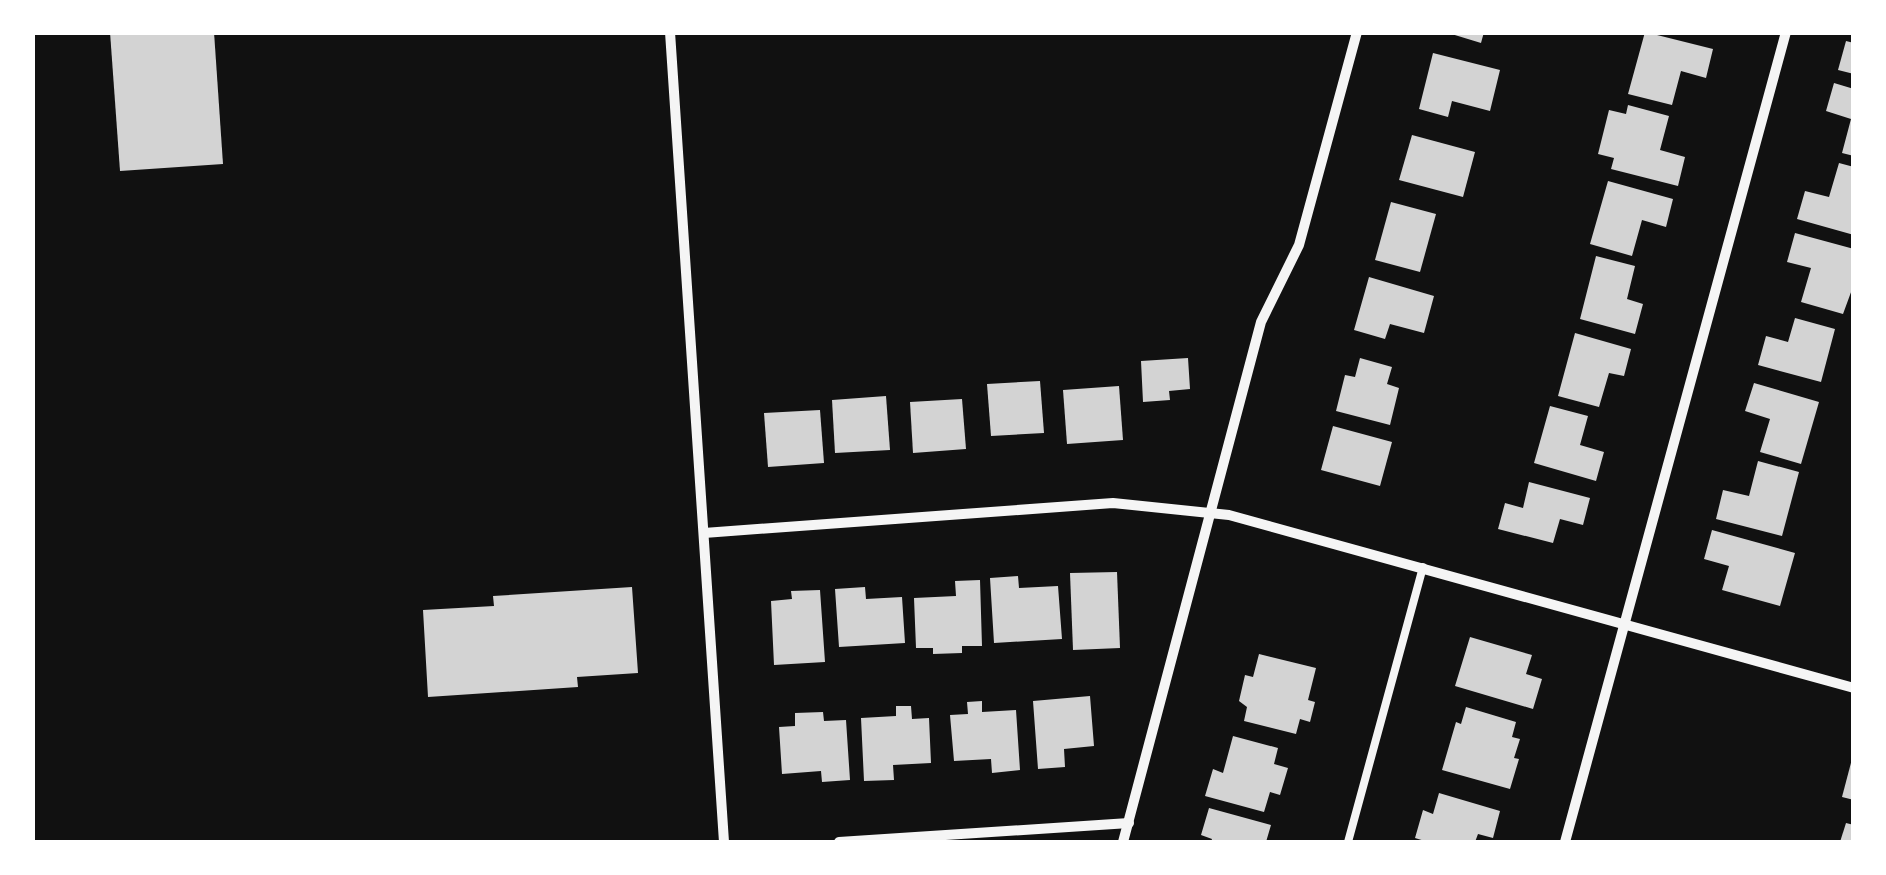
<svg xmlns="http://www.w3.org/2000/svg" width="1886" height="875" font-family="'Libre Baskerville',serif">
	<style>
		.building { fill: #d3d3d3 }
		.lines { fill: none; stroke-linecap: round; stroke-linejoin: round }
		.service { stroke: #f5f5f5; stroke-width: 8 }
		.minor { stroke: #f5f5f5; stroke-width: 10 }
	</style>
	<rect width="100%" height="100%" fill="#111"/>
	<g class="building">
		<path d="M110 32H214L223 164 120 171Z"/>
		<path d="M1445 32H1484L1481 43Z"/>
		<path d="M1645 32 1713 49 1706 78 1681 71 1672 105 1628 94Z"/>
		<path d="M1846 41 1854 43V74L1838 70Z"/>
		<path d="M1433 53 1500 70 1490 111 1452 101 1448 117 1419 109Z"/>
		<path d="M1834 83 1854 89V156L1842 153 1851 119 1826 111Z"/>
		<path d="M1628 105 1669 116 1660 150 1685 157 1678 186 1611 169 1614 158 1598 154 1609 110 1626 114Z"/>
		<path d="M1412 135 1475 152 1463 197 1399 180Z"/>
		<path d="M1839 163 1854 167V235L1797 219 1805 191 1829 197Z"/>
		<path d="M1608 181 1673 199 1666 227 1642 220 1632 256 1590 244Z"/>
		<path d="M1391 202 1436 214 1420 272 1375 260Z"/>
		<path d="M1795 233 1854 249V284L1843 314 1801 302 1811 268 1787 262Z"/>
		<path d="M1596 256 1635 266 1627 299 1643 304 1635 334 1580 319Z"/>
		<path d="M1369 277 1434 296 1424 333 1390 324 1385 339 1354 330Z"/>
		<path d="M1795 318 1835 329 1821 382 1758 365 1766 336 1788 342Z"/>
		<path d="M1575 333 1631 349 1624 376 1609 373 1599 407 1558 396Z"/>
		<path d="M1188 358 1190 389 1169 391 1170 400 1143 402 1141 361Z"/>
		<path d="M1360 358 1392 367 1387 384 1399 388 1390 425 1336 411 1345 375 1355 377Z"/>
		<path d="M1040 381 1044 433 991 436 987 384Z"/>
		<path d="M1754 383 1819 402 1801 464 1760 452 1770 419 1745 411Z"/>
		<path d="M1119 386 1123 440 1067 444 1063 390Z"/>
		<path d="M886 396 890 450 835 453 832 400Z"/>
		<path d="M962 399 966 449 913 453 910 402Z"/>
		<path d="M1550 406 1588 416 1580 445 1604 452 1596 481 1534 463Z"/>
		<path d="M820 410 824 463 768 467 764 413Z"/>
		<path d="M1333 426 1392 442 1380 486 1321 470Z"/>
		<path d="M1758 461 1799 472 1782 536 1716 519 1723 490 1749 496Z"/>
		<path d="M1529 482 1590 498 1583 525 1560 519 1553 543 1498 529 1505 503 1523 508Z"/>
		<path d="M1712 530 1795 553 1780 606 1722 590 1729 566 1704 559Z"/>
		<path d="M1117 572 1120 648 1073 650 1070 573Z"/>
		<path d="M1018 576 1019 588 1058 586 1062 639 994 643 990 578Z"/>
		<path d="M980 580 982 646H962V653L933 654V648H916L914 598 956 596 955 581Z"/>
		<path d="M632 587 638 673 577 677 578 687 428 697 423 610 494 606 493 596Z"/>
		<path d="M865 587 866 599 902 597 905 643 839 647 835 589Z"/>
		<path d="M820 590 825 662 774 665 771 601 792 599 791 591Z"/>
		<path d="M1470 637 1532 655 1526 674 1542 679 1533 709 1455 686Z"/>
		<path d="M1259 654 1316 668 1308 700 1315 702 1310 722 1300 719 1296 734 1244 721 1247 707 1239 701 1245 675 1253 677Z"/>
		<path d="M1090 696 1094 746 1064 749 1065 767 1038 769 1033 701Z"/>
		<path d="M982 701V712L1016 710 1020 770 992 773 991 759 954 761 950 715 968 714 967 702Z"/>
		<path d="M896 706H911L912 719 929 718 931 763 893 765 894 780 864 781 861 718 896 716Z"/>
		<path d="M1466 707 1516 722 1512 737 1520 739 1514 758 1519 759 1510 789 1442 770 1456 722 1461 724Z"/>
		<path d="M823 712 824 721 846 720 850 780 822 782 821 771 782 774 779 727 795 726V713Z"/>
		<path d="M1233 736 1278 748 1274 764 1288 768 1280 795 1270 792 1264 812 1205 796 1213 769 1223 773Z"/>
		<path d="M1852 759 1854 760V800L1842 797Z"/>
		<path d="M1439 793 1500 811 1493 838 1478 834 1475 842H1428L1415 838 1423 810 1433 814Z"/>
		<path d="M1209 808 1271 825 1266 842H1211L1212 839 1201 835Z"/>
		<path d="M1846 823 1854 825V842H1840Z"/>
	</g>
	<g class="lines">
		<path class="service" d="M1348 842 1423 567"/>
		<g class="minor">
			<path d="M670 32 724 842"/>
			<path d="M704 533 1113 503 1229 515 1854 688"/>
			<path d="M839 842 1129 823"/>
			<path d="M1123 842 1261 322 1299 245 1357 32"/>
			<path d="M1565 842 1786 32"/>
		</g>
	</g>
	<rect width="1886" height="875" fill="none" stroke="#ffffff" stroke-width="70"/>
</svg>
